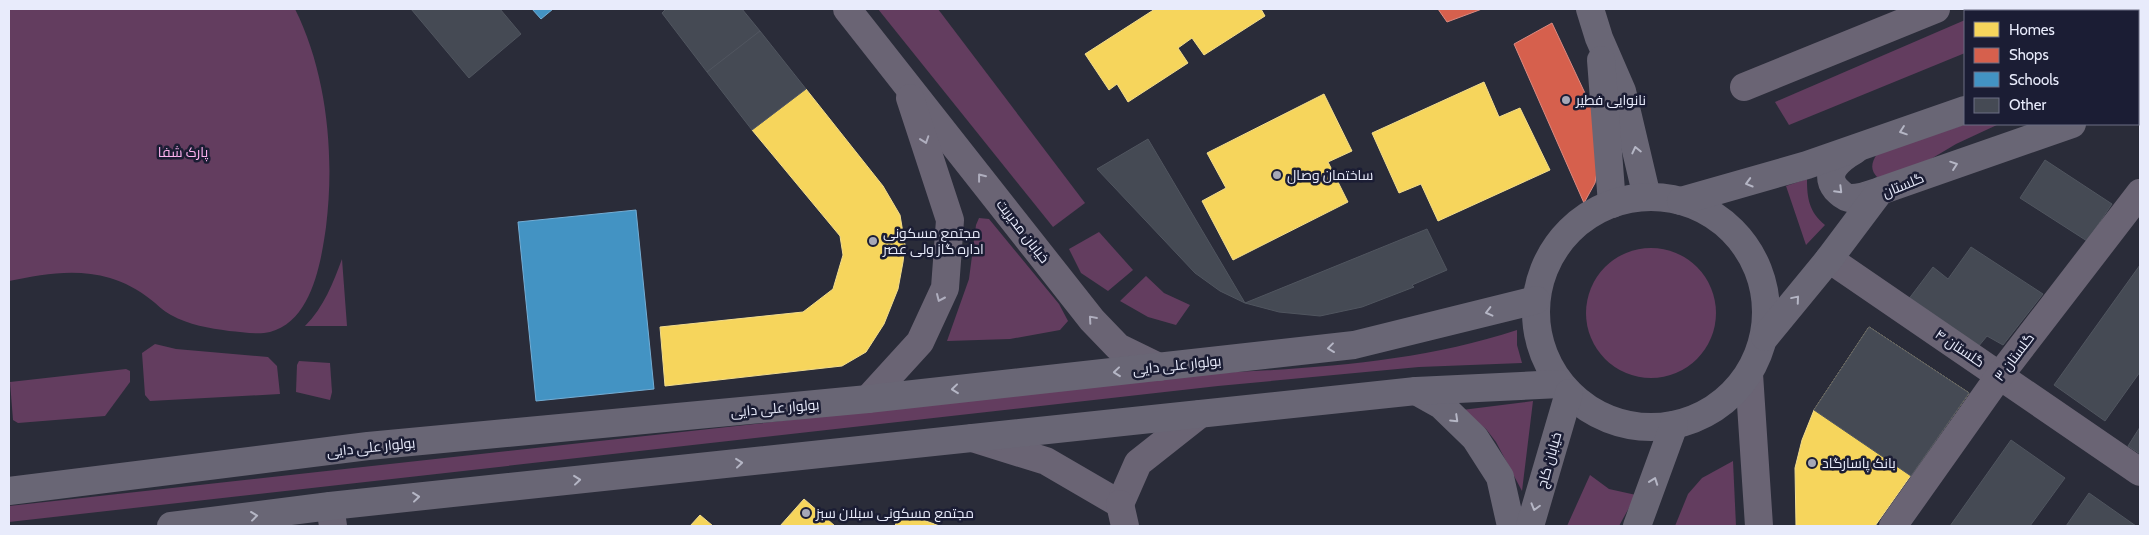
<svg xmlns="http://www.w3.org/2000/svg" width="2149" height="535" font-family="Cabin,Cairo,sans-serif">
	<style>
		.green { fill: #633d5f }
		.homes { fill: #f6d55c; stroke: #f2dc8c }
		.shops { fill: #d6604d; stroke: #db8a81 }
		.schools { fill: #4393c3; stroke: #74add4 }
		.building { fill: #454a54; stroke: #50555f }
		.lines { fill: none; stroke-linecap: round; stroke-linejoin: round }
		.minor { stroke: #6a6474; stroke-width: 28 }
		.major { stroke: #696675; stroke-width: 28 }
		.oneway { stroke: #b5b6c5 }
		.oneway2 { stroke: #afaebe }
		.poi-dot { fill: #a6a8b7; stroke: #1b1d34; stroke-width: 2 }
		.labels { text-anchor: middle; stroke-width: 5; stroke-linejoin: round; paint-order: stroke }
		.poi-label { font-size: 14px; fill: #e8ebfb; stroke: #1b1d34; text-anchor: start }
		.park-label { font-size: 14px; fill: #fdb2f0; stroke: #1b1d34 }
		.street-label { font-size: 14px; fill: #e8ebfb; stroke: #1b1d34 }
	</style>
	<rect width="100%" height="100%" fill="#2a2c39"/>
	<g class="green">
		<path d="M9 9H295C327 73 335 156 326 227 321 262 312 321 270 332 258 335 242 332 229 331 209 328 189 325 171 315 163 311 157 304 150 299 139 290 124 282 110 278 76 268 43 274 9 281Z"/>
		<path d="M878 9H938L1085 203 1053 227Z"/>
		<path d="M1965 20V53L1789 125 1775 102Z"/>
		<path d="M1966 124H1999L1956 144 1899 178H1878C1870 170 1871 163 1877 154Z"/>
		<path d="M1807 179C1807 198 1809 212 1825 225L1806 245 1786 186Z"/>
		<path d="M979 218 989 219 1059 304 1068 321 1060 330 1010 339 947 341 969 279 976 225Z"/>
		<path d="M1099 232 1133 270 1108 291 1081 273 1069 249Z"/>
		<circle cx="1651" cy="313" r="65"/>
		<path d="M342 259 347 326H305C324 307 333 283 342 259Z"/>
		<path d="M1146 276 1164 293 1190 305 1176 325 1148 317 1120 301Z"/>
		<path d="M1517 330V345L1522 363 1419 367 1218 386 9 522V506L1217 373C1318 368 1420 362 1517 330Z"/>
		<path d="M155 344 176 349 268 357 277 366 280 394 150 401 145 395 142 353Z"/>
		<path d="M299 361 330 363 332 392 330 400 296 392 297 365Z"/>
		<path d="M126 369 130 371V382L105 416 18 423 13 420 10 382Z"/>
		<path d="M1533 401 1522 491 1496 442 1486 429 1462 410Z"/>
		<path d="M1733 461 1736 526H1675L1688 494 1702 478Z"/>
		<path d="M1590 475 1609 489 1636 495 1619 526H1567Z"/>
	</g>
	<g class="homes">
		<path d="M1155 9H1261L1265 16 1204 55 1192 38 1178 48 1188 63 1128 102 1117 84 1109 90 1085 54Z"/>
		<path d="M1484 82 1499 117 1520 108 1550 170 1438 221 1421 184 1399 193 1372 133Z"/>
		<path d="M806 89 883 186 900 215 905 245 903 262 898 289 884 324 866 352 842 366 665 386 660 327 803 312 833 289 843 255 840 236 752 130Z"/>
		<path d="M1324 94 1352 151 1328 162 1348 202 1233 260 1202 201 1226 188 1207 153Z"/>
		<path d="M1869 327 1969 393 1875 526H1796L1795 468 1802 440 1814 410Z"/>
		<path d="M804 499 835 526H780Z"/>
		<path d="M900 512 940 526H895Z"/>
		<path d="M700 515 713 526H690Z"/>
	</g>
	<g class="shops">
		<path d="M1438 9H1482L1447 22Z"/>
		<path d="M1552 23 1599 123 1600 156 1595 183 1584 203 1514 44Z"/>
	</g>
	<g class="schools">
		<path d="M532 9H553L541 19Z"/>
		<path d="M636 210 654 389 536 401 518 222Z"/>
	</g>
	<g class="building">
		<path d="M411 9H500L521 34 469 78Z"/>
		<path d="M666 9H742L760 31 707 72 662 13Z"/>
		<path d="M760 31 806 89 752 130 707 72Z"/>
		<path d="M1148 139 1245 303 1220 291 1195 273 1097 169Z"/>
		<path d="M2045 160 2112 204 2087 241 2020 198Z"/>
		<path d="M1427 229 1447 270 1412 285 1414 287 1362 307 1320 316 1279 312 1245 303Z"/>
		<path d="M1971 247 2043 294 2003 345 1987 336 1978 347 1908 300 1933 267 1948 279Z"/>
		<path d="M2140 265V372L2105 421 2054 385Z"/>
		<path d="M1869 327 1969 393 1911 476 1814 410Z"/>
		<path d="M2140 427V454L2128 446Z"/>
		<path d="M2011 440 2065 478 2030 526H1950Z"/>
		<path d="M2089 493 2136 526H2066Z"/>
	</g>
	<g class="lines">
		<g class="minor">
			<path d="M847 9 1092 320 1118 347 1159 367"/>
			<path d="M1744 87 1936 9"/>
			<path d="M1829 259 2140 472"/>
			<path d="M1749 374 1759 526"/>
			<path d="M868 399 920 342 945 288 950 220 910 98"/>
			<path d="M972 438 1046 461 1120 504"/>
			<path d="M1120 504 1138 463 1200 414"/>
			<path d="M1120 504 1125 526"/>
			<path d="M330 506 333 526"/>
			<path d="M1893 526 2000 375 2140 193"/>
		</g>
		<g class="major">
			<path d="M1590 9 1599 38 1622 91 1647 197"/>
			<path d="M2138 51 2140 50"/>
			<path d="M1601 60 1612 204"/>
			<path d="M2138 100H2140"/>
			<path d="M1855 150C1841 158 1822 172 1836 189 1840 193 1844 197 1849 198 1859 199 1871 194 1880 191"/>
			<circle cx="1651" cy="312" r="115"/>
			<path d="M1681 201 1807 165 1965 110"/>
			<path d="M1765 337 1829 259 1880 191 2072 124"/>
			<path d="M1416 391 1441 405 1475 438 1500 477 1511 526"/>
			<path d="M9 491 368 446 868 399 1354 345 1536 300"/>
			<path d="M171 526 330 506 1416 391 1560 384"/>
			<path d="M1530 526 1569 393"/>
			<path d="M1637 526 1674 425"/>
		</g>
	</g>
	<defs><path id="oneway-chevron" d="M-2-3.5L2.5 0L-2 3.5" fill="none" stroke-width="1.6" stroke-linecap="round" stroke-linejoin="round" transform="scale(1.25)"/></defs>
	<g class="oneway">
		<use href="#oneway-chevron" transform="translate(1903 131) rotate(161)"/>
		<use href="#oneway-chevron" transform="translate(1636 150) rotate(-103)"/>
		<use href="#oneway-chevron" transform="translate(1954 165) rotate(-19)"/>
		<use href="#oneway-chevron" transform="translate(1749 183) rotate(164)"/>
		<use href="#oneway-chevron" transform="translate(1839 190) rotate(45)"/>
		<use href="#oneway-chevron" transform="translate(1796 299) rotate(-50)"/>
		<use href="#oneway-chevron" transform="translate(1489 312) rotate(166)"/>
		<use href="#oneway-chevron" transform="translate(1331 348) rotate(173)"/>
		<use href="#oneway-chevron" transform="translate(1117 372) rotate(174)"/>
		<use href="#oneway-chevron" transform="translate(955 389) rotate(174)"/>
		<use href="#oneway-chevron" transform="translate(1455 419) rotate(44)"/>
		<use href="#oneway-chevron" transform="translate(739 463) rotate(-6)"/>
		<use href="#oneway-chevron" transform="translate(577 480) rotate(-6)"/>
		<use href="#oneway-chevron" transform="translate(1654 481) rotate(-70)"/>
		<use href="#oneway-chevron" transform="translate(416 497) rotate(-6)"/>
		<use href="#oneway-chevron" transform="translate(1535 507) rotate(106)"/>
		<use href="#oneway-chevron" transform="translate(254 516) rotate(-7)"/>
	</g>
	<g class="oneway2">
		<use href="#oneway-chevron" transform="translate(925 140) rotate(71)"/>
		<use href="#oneway-chevron" transform="translate(981 177) rotate(-128)"/>
		<use href="#oneway-chevron" transform="translate(940 298) rotate(114)"/>
		<use href="#oneway-chevron" transform="translate(1092 319) rotate(-131)"/>
	</g>
	<g class="poi-dot">
		<circle cx="1566" cy="100" r="5"/>
		<circle cx="1277" cy="175" r="5"/>
		<circle cx="873" cy="241" r="5"/>
		<circle cx="1812" cy="463" r="5"/>
		<circle cx="806" cy="513" r="5"/>
	</g>
	<g class="labels">
		<g class="poi-label">
			<text x="1576" y="105">نانوایی فطیر</text>
			<text x="1287" y="180">ساختمان وصال</text>
			<text x="883" y="238">مجتمع مسکونی<tspan x="883" dy="16">اداره گاز ولی عصر</tspan></text>
			<text x="1822" y="468">بانک پاسارگاد</text>
			<text x="816" y="518">مجتمع مسکونی سبلان سبز</text>
		</g>
		<g class="park-label">
			<text x="183" y="157">پارک شفا</text>
		</g>
		<g class="street-label">
			<text transform="translate(1903 185) rotate(-22)" y="5">گلستان</text>
			<text transform="translate(1023 231) rotate(52)" y="5">خیابان مدیریت</text>
			<text transform="translate(1960 348) rotate(34)" y="5">گلستان ۴</text>
			<text transform="translate(2014 357) rotate(-53)" y="5">گلستان ۳</text>
			<text transform="translate(1177 365) rotate(-6)" y="5">بولوار علی دایی</text>
			<text transform="translate(775 408) rotate(-5)" y="5">بولوار علی دایی</text>
			<text transform="translate(371 447) rotate(-6)" y="5">بولوار علی دایی</text>
			<text transform="translate(1549 460) rotate(-74)" y="5">خیابان کاج</text>
		</g>
	</g>
	<rect width="2149" height="535" fill="none" stroke="#e8ebfb" stroke-width="20"/>
	<rect x="1964" y="10" width="175" height="115" fill="#1b1d34" stroke="#6d6f84"/>
	<rect x="1974" y="22" width="25" height="15" fill="#f6d55c" stroke="#6d6f84"/>
	<text x="2009" y="35" font-size="15" fill="#e8ebfb">Homes</text>
	<rect x="1974" y="48" width="25" height="15" fill="#d6604d" stroke="#6d6f84"/>
	<text x="2009" y="60" font-size="15" fill="#e8ebfb">Shops</text>
	<rect x="1974" y="72" width="25" height="15" fill="#4393c3" stroke="#6d6f84"/>
	<text x="2009" y="85" font-size="15" fill="#e8ebfb">Schools</text>
	<rect x="1974" y="98" width="25" height="15" fill="#454a54" stroke="#6d6f84"/>
	<text x="2009" y="110" font-size="15" fill="#e8ebfb">Other</text>
</svg>
